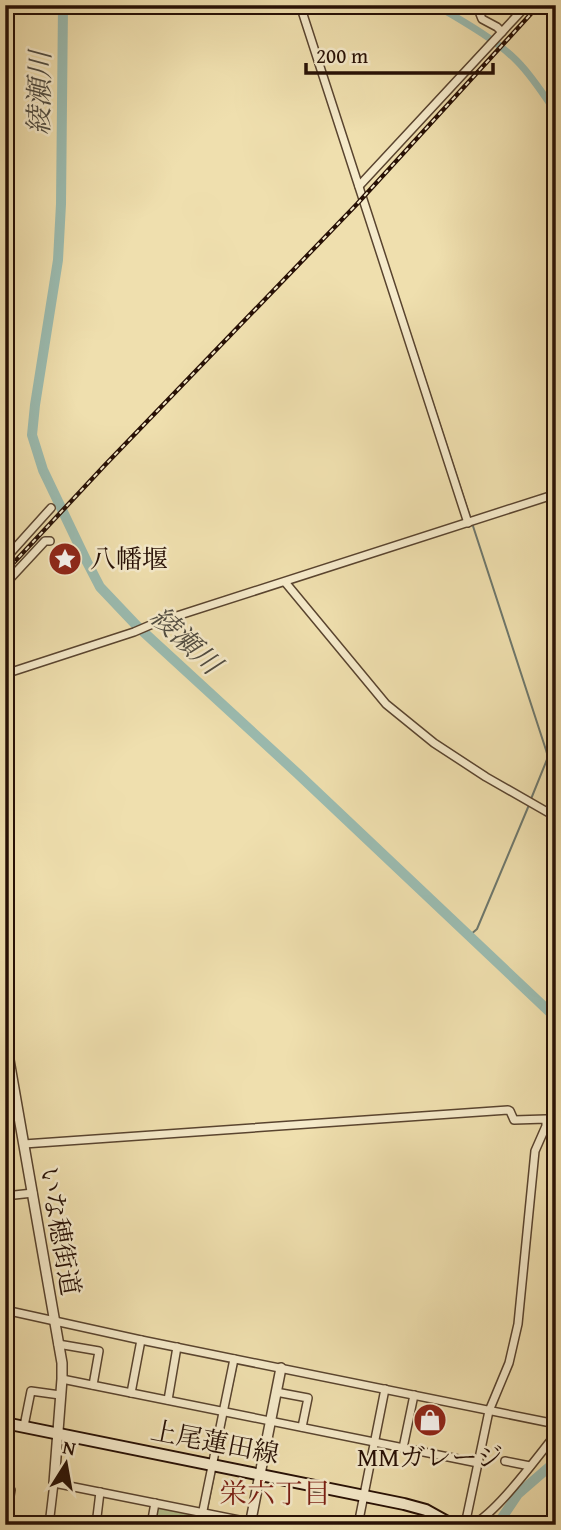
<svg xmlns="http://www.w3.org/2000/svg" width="561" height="1530" font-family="'Gentium Book Plus','Noto Serif JP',serif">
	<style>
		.green { fill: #b5c28d; stroke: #6e6949; stroke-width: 2 }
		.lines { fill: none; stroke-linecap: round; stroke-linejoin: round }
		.stream { stroke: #6d776c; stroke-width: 2 }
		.canal { stroke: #9bbcb1; stroke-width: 7 }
		.river { stroke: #9bbcb1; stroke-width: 10 }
		.minor-casing { stroke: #59442f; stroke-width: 10 }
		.tertiary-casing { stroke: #59442f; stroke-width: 12 }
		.secondary-casing { stroke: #271005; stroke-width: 14 }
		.minor { stroke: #f5eaca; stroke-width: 7 }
		.tertiary { stroke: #f5eaca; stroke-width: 9 }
		.secondary { stroke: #f5eaca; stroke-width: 10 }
		.rail-casing { stroke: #271005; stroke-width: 4.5 }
		.rail { stroke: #f5eaca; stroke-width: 2; stroke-dasharray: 5; stroke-linecap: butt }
		.labels { text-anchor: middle; stroke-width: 5; stroke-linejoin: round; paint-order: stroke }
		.poi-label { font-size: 26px; fill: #271005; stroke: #f5eaca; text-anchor: start }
		.street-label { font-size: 26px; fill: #271005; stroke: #f5eaca }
		.water-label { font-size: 28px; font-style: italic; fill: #504c41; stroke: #f5eaca }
		.neighbourhood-label { font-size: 28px; fill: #7a1f14; stroke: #f5eaca }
	</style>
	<rect width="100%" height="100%" fill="#efdfae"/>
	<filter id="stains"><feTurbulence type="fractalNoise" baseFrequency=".00286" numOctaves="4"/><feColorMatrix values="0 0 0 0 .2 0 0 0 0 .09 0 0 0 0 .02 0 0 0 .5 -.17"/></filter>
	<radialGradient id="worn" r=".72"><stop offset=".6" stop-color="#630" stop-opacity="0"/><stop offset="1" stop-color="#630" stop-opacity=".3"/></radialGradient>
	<path class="green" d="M157 1505 199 1514 197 1525H153Z"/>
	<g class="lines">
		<g class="stream">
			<path d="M409 330 470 517"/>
			<path d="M472 523 546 750 548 757 531 799"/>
			<path d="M469 936 477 929 529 805"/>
			<path d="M227 1410 237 1363"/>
			<path d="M217 1461 226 1416"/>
			<path d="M207 1510 215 1470"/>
			<path d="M204 1525 206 1515"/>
		</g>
		<path class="canal" d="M436 5C463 22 494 38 517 61 532 76 544 95 556 113"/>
		<g class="river">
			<path d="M63 5 61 204 58 260 35 405 32 435 43 470 87 562 100 587 137 626 297 773 556 1018"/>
			<path d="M497 1525 518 1494 556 1461"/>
		</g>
		<defs>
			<g id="minor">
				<path d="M300 5 468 523"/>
				<path d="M502 32 497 27 482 19 480 14 486 8 503 5"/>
				<path d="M359 186 527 5"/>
				<path d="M5 559 51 508"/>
				<path d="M285 582 386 704 434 743 486 777 556 817"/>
				<path d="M5 584 45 541H50"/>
				<path d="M5 674 134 632 155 623 556 494"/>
				<path d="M24 1144 508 1110 510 1111 514 1120 546 1119V1126L535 1151 518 1324 509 1363 489 1411 465 1525"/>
				<path d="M5 1196 33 1193"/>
				<path d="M5 1310 141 1340 556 1424"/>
				<path d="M58 1344 99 1351 93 1385"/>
				<path d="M62 1379 478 1463"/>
				<path d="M276 1392 308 1398 302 1427"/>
				<path d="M131 1393 141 1340"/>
				<path d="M168 1400 177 1347"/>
				<path d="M24 1426 31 1391 60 1395"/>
				<path d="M403 1448 414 1395"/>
				<path d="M505 1461 530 1466"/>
				<path d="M5 1525 11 1490 6 1489"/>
				<path d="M49 1525 54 1483 264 1525"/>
				<path d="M96 1525 100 1492"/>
				<path d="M151 1525 155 1503"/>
				<path d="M200 1525 234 1359"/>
				<path d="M358 1525 385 1389"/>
				<path d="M472 1525C497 1513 537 1457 556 1434"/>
			</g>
			<g id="tertiary">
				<path d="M5 1037 62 1363V1379L54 1483"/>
				<path d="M250 1525 281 1368"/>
			</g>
			<path id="secondary" d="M5 1423 404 1504 426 1510 453 1525"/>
		</defs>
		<use href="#minor" class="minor-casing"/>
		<use href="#tertiary" class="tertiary-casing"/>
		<use href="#secondary" class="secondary-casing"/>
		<use href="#minor" class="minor"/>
		<use href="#tertiary" class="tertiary"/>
		<use href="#secondary" class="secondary"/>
		<defs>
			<path id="rail" d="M5 572 105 465 357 204 539 5"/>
		</defs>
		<use href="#rail" class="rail-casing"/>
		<use href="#rail" class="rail"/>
	</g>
	<defs>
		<symbol id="sight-disc" viewBox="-11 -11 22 22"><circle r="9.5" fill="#8f2418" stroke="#f5eaca"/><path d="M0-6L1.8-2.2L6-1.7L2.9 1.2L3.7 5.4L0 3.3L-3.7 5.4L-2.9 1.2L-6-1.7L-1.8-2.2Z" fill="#fff"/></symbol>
		<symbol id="shop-disc" viewBox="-11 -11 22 22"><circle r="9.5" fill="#8f2418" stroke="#f5eaca"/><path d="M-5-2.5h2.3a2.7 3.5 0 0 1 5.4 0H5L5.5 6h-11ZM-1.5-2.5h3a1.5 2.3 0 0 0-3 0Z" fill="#fff"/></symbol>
	</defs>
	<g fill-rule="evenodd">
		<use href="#sight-disc" x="46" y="540" width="38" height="38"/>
		<use href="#shop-disc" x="411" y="1401" width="38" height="38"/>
	</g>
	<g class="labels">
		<g class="poi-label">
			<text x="90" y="568">八幡堰</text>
			<text x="430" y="1466" text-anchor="middle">MMガレージ</text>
		</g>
		<g class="street-label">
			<text transform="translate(60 1231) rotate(80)" y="9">いな穂街道</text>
			<text transform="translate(215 1442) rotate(11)" y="9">上尾蓮田線</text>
		</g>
		<g class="water-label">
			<text transform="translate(39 93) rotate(-89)" y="10">綾瀬川</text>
			<text transform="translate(186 640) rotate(43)" y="10">綾瀬川</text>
		</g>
		<g class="neighbourhood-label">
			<text x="275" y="1503">栄六丁目</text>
		</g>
	</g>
	<rect width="561" height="1530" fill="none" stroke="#efdfae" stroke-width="28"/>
	<rect x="7" y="7" width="547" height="1516" fill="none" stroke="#271005" stroke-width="3.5"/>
	<rect x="14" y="14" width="533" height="1502" fill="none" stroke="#271005" stroke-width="2"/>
	<g transform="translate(66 1464) rotate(11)" stroke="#f5eaca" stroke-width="5" paint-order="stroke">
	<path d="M0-5L12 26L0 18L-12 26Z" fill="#271005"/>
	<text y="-10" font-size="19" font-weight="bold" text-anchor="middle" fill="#271005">N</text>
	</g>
	<path d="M306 63v10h187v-10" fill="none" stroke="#271005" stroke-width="3.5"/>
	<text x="316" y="63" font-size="21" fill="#271005" stroke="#f5eaca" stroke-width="5" paint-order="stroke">200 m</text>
	<rect width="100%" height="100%" filter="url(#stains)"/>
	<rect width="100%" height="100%" fill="url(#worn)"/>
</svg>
